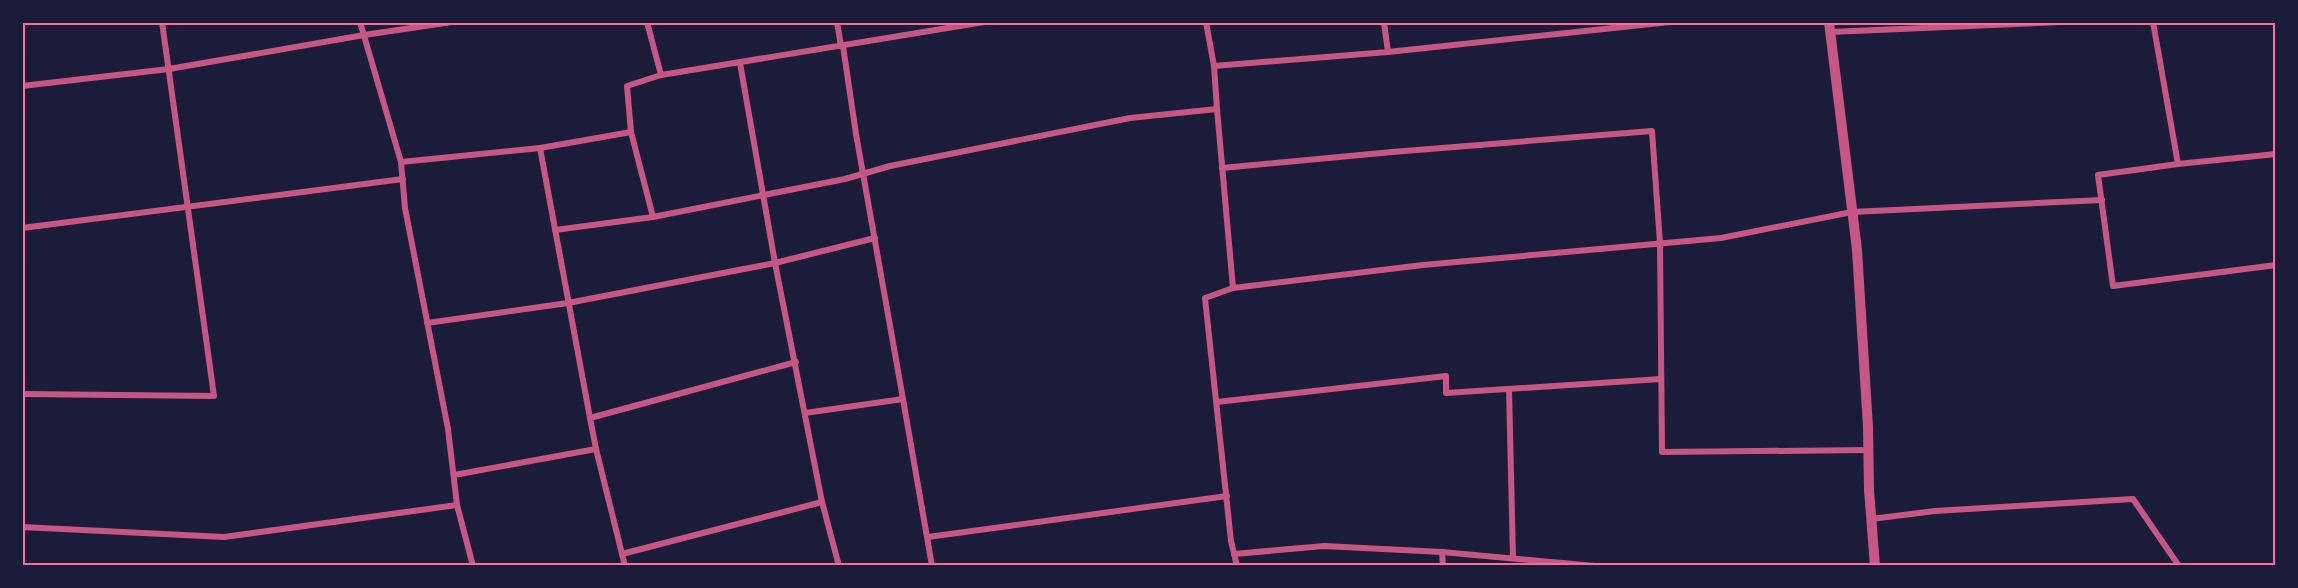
<svg xmlns="http://www.w3.org/2000/svg" width="2298" height="588" font-family="'Space Grotesk',sans-serif">
	<style>
		.lines { fill: none; stroke-linecap: round; stroke-linejoin: round }
		.minor { stroke: #c65784; stroke-width: 6 }
		.tertiary { stroke: #c65784; stroke-width: 10 }
		.neatline { fill: none; stroke: #ff6b9d; stroke-width: 2 }
	</style>
	<rect width="100%" height="100%" fill="#1b1b3a"/>
	<g class="lines">
		<g class="minor">
			<path d="M360 22 401 162 405 208 448 429 457 505 473 566"/>
			<path d="M837 22 841 46"/>
			<path d="M1206 22 1214 66 1217 109"/>
			<path d="M2153 22 2178 164 2098 175 2113 286 2276 265"/>
			<path d="M1830 32 2060 22"/>
			<path d="M1388 52 1670 22"/>
			<path d="M740 63 775 263 822 502 839 566"/>
			<path d="M1214 66 1388 52 1384 22"/>
			<path d="M661 75 984 22"/>
			<path d="M22 86 169 69 364 35 452 22"/>
			<path d="M631 132 627 86 661 75 647 22"/>
			<path d="M540 148 590 418"/>
			<path d="M401 162 540 148 631 132 653 217 845 179 890 166 1130 118 1217 109 1233 288 1423 265 1721 238 1852 212 2102 200"/>
			<path d="M2178 164 2276 154"/>
			<path d="M1222 168 1392 152 1652 131 1660 243 1662 452 1869 450"/>
			<path d="M22 228 403 179"/>
			<path d="M555 230 653 217"/>
			<path d="M1233 288 1205 298 1231 541 1237 566"/>
			<path d="M427 323 568 303 775 263 875 238"/>
			<path d="M1509 389 1513 558"/>
			<path d="M22 394 214 396 162 22"/>
			<path d="M903 399 932 566"/>
			<path d="M1217 402 1446 376V393L1661 379"/>
			<path d="M805 413 903 399 856 134 843 46"/>
			<path d="M454 475 596 449"/>
			<path d="M1871 519 1935 511 2133 499 2179 566"/>
			<path d="M22 527 224 537 457 505"/>
			<path d="M928 537 1227 496"/>
			<path d="M1442 552 1443 566"/>
			<path d="M622 554 822 502"/>
			<path d="M1234 554 1324 546 1442 552 1595 566"/>
			<path d="M625 566 596 449 590 418 796 362"/>
		</g>
		<path class="tertiary" d="M1829 22 1857 250 1868 427 1869 490 1875 566"/>
	</g>
	<rect width="2298" height="588" fill="none" stroke="#1b1b3a" stroke-width="48"/>
	<rect x="24" y="24" width="2250" height="540" class="neatline"/>
</svg>
